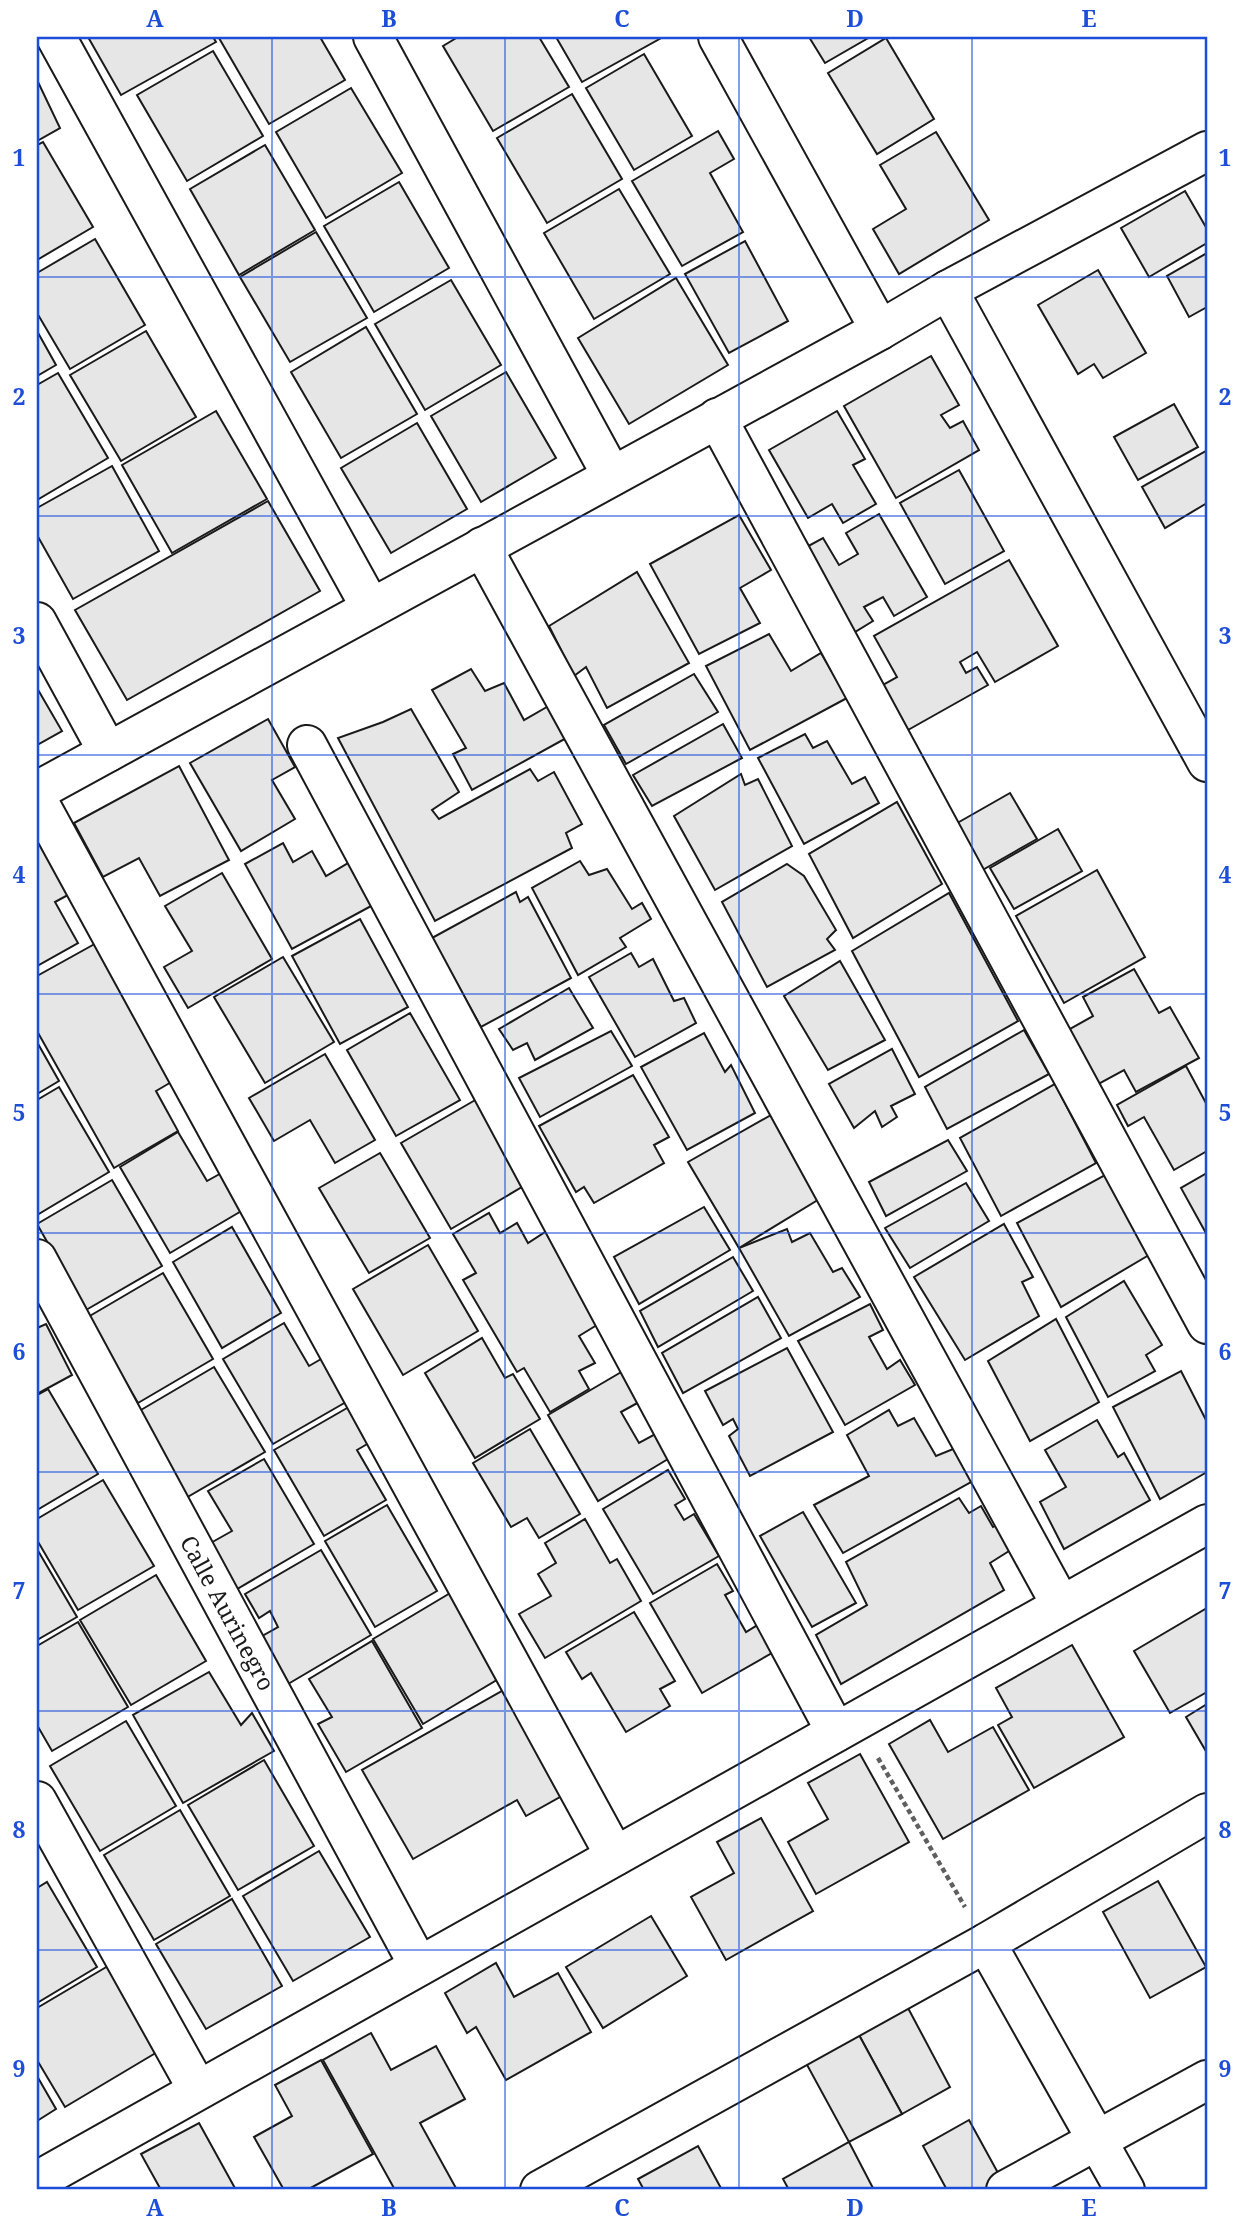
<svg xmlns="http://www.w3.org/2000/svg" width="1244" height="2227" viewBox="0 0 1244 2227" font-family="'Noto Serif',serif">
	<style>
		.building { fill: #e6e6e6; stroke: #1a1a1a; stroke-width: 2 }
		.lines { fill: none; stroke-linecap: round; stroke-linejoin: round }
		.minor-casing { stroke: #1a1a1a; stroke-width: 42 }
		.path { stroke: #5f5f5f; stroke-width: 4.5; stroke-dasharray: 5 3.5; stroke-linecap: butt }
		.minor { stroke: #fff; stroke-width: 38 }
		.grid { fill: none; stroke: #1d4ed8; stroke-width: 2; stroke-opacity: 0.55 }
		.labels { text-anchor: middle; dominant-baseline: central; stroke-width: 5; stroke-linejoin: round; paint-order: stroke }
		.street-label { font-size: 23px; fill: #1a1a1a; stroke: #fff }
		.neatline { fill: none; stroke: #1d4ed8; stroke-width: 2.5 }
		.grid-label { font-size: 23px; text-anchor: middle; font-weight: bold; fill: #1d4ed8 }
	</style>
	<rect width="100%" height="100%" fill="#fff"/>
	<g class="building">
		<polygon points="88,37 213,37 216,42 121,95"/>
		<polygon points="222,37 320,37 345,80 269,124 219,38"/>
		<polygon points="458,37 539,37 569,87 493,131 443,46"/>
		<polygon points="556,37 663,37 582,82"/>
		<polygon points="809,37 870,37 825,63"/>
		<polygon points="886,38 934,119 877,154 828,73"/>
		<polygon points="213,51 263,136 187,181 137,95"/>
		<polygon points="644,54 692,136 634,170 586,88"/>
		<polygon points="38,82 60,128 37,141 37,83"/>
		<polygon points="351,88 402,173 326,218 276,132"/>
		<polygon points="572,94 622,179 547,223 497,138"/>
		<polygon points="718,131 734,159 710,173 743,232 682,266 632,181"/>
		<polygon points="936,132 989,220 899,274 873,229 906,209 880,165"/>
		<polygon points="43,142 93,227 37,260 37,145"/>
		<polygon points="265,145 315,230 239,275 190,189"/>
		<polygon points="399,182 449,268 374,312 324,226"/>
		<polygon points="619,189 670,274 594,319 544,233"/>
		<polygon points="1185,191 1207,229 1207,243 1149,277 1121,228"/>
		<polygon points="316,232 367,318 290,362 240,277"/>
		<polygon points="95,239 145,325 70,369 37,313 37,273"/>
		<polygon points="745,241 788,321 729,353 685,274"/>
		<polygon points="1207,253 1207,307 1189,317 1167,276"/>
		<polygon points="1098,270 1146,353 1103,378 1094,364 1078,374 1038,305"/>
		<polygon points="676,278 728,365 629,424 578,338"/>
		<polygon points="451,280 501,365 425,410 375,324"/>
		<polygon points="366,327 417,414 341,458 291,372"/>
		<polygon points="37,331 56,365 37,376"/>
		<polygon points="146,331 196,417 121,461 70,375"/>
		<polygon points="931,356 959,405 941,415 950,428 963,421 979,450 896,498 844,406"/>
		<polygon points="506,372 556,458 481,502 431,416"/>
		<polygon points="58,373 108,458 37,500 37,385"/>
		<polygon points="1174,404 1198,447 1138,480 1114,437"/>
		<polygon points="216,411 267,499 172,553 122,465"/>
		<polygon points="837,411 865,459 853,465 876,504 843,523 832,504 808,518 769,450"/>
		<polygon points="417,423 467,509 391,553 341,468"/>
		<polygon points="1206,451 1207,503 1165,528 1142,487"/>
		<polygon points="112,466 159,551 73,599 37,535 37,508"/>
		<polygon points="959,470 1004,551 945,584 900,503"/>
		<polygon points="268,501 320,591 127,700 75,610"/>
		<polygon points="879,514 927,597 894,616 883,597 864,607 873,621 850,635 801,550 823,538 839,565 858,554 846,533"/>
		<polygon points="739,515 771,570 740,588 760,623 699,654 650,564"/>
		<polygon points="1009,560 1058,646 995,682 977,652 960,662 966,673 977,667 988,685 908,730 883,685 897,677 874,636"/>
		<polygon points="637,572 689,663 607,708 586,667 574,676 549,626"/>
		<polygon points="769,634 791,671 821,653 847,698 750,750 706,666"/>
		<polygon points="471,669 485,691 504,683 524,720 552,704 570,736 472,790 453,754 466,748 432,690"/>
		<polygon points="694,674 718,712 626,764 604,725"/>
		<polygon points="37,688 62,731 37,745"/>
		<polygon points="411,709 459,792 432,810 439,819 530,769 538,781 554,772 582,824 566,833 572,848 435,921 338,738 383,722"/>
		<polygon points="268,719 295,767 272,780 295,819 241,851 190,763"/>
		<polygon points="723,724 742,758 652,806 633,775"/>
		<polygon points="805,734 813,748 827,741 852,784 865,777 879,803 804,844 758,758"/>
		<polygon points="179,766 229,860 160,896 139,858 103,877 74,823"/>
		<polygon points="741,774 745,785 758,779 792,846 715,890 674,816"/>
		<polygon points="1010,793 1037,839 972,876 945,830"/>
		<polygon points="897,802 942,884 853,938 809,854"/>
		<polygon points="1058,829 1082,871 1014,909 990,868"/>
		<polygon points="37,832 81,888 55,902 78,943 37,966"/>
		<polygon points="283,843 293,862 312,851 326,876 350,862 373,905 292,949 245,864"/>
		<polygon points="580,861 589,875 607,869 632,909 642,903 651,919 620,938 626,947 578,975 532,888"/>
		<polygon points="787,864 804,876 836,930 827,939 835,950 767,987 722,902"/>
		<polygon points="1097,870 1145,957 1064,1003 1016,916"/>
		<polygon points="222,873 272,959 188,1008 164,967 192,951 165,906"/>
		<polygon points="516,892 520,902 528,897 571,978 481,1027 432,938"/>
		<polygon points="949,893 1018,1021 919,1077 852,951"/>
		<polygon points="360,919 408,1007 340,1044 292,956"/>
		<polygon points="109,936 185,1074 156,1091 178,1131 114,1168 37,1031 37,976"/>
		<polygon points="631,953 639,967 653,959 674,1001 684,998 696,1023 635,1057 589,977"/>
		<polygon points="283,957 334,1042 265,1083 214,997"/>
		<polygon points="840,961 885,1040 828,1070 784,996"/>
		<polygon points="1134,969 1159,1013 1170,1007 1199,1058 1136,1092 1124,1070 1093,1087 1063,1033 1093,1016 1083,997"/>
		<polygon points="569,988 593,1028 535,1060 527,1043 513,1050 499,1029"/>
		<polygon points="410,1013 460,1100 396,1136 347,1050"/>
		<polygon points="1024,1030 1049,1074 947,1129 925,1087"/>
		<polygon points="611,1031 632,1066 540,1117 519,1078"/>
		<polygon points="704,1033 725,1072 731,1065 755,1113 687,1150 641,1067"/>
		<polygon points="37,1042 59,1081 37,1094"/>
		<polygon points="892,1049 915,1094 891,1106 897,1117 882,1127 875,1111 854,1128 829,1084"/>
		<polygon points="325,1054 375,1140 335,1163 310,1120 274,1141 249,1098"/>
		<polygon points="1186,1066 1207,1105 1207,1151 1174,1170 1144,1117 1128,1126 1117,1105"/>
		<polygon points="633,1075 669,1137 654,1145 664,1163 594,1203 584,1187 576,1192 539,1126"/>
		<polygon points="1055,1084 1096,1163 1001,1216 960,1138"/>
		<polygon points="59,1087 109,1172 37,1215 37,1100"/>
		<polygon points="477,1099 527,1184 451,1229 401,1143"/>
		<polygon points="778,1111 826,1195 739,1248 688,1162"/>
		<polygon points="178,1132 207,1181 234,1166 255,1203 170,1253 120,1167"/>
		<polygon points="948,1140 967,1171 886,1216 869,1182"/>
		<polygon points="380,1153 430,1238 369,1273 319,1188"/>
		<polygon points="1207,1173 1207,1235 1181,1188"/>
		<polygon points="1105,1175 1149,1255 1061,1307 1017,1223"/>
		<polygon points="112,1180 162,1266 86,1310 37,1224"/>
		<polygon points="966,1183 989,1221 910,1268 885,1228"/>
		<polygon points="704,1207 730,1250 639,1304 614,1257"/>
		<polygon points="489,1213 500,1233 517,1223 528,1243 556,1225 610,1317 579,1336 595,1363 579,1371 589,1389 550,1412 524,1368 517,1372 463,1280 476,1273 453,1234"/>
		<polygon points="1004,1224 1033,1277 1022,1282 1039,1316 965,1360 914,1277"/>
		<polygon points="232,1227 281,1313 222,1348 173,1262"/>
		<polygon points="787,1229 792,1242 810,1233 833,1272 842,1268 860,1297 789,1336 739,1248"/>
		<polygon points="428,1245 478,1331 403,1375 353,1289"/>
		<polygon points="733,1257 753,1291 658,1347 640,1311"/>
		<polygon points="163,1273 213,1359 138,1403 88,1317"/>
		<polygon points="1124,1281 1162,1345 1146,1355 1155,1371 1108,1397 1066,1317"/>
		<polygon points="758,1297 781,1338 683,1393 662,1353"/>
		<polygon points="870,1304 883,1330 869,1337 887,1369 900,1360 915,1385 845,1425 798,1341"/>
		<polygon points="1056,1319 1099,1402 1030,1441 988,1361"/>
		<polygon points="284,1323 309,1366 335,1351 360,1394 273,1444 223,1359"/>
		<polygon points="46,1324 72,1375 37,1394 37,1328"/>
		<polygon points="482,1338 505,1378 513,1374 540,1419 475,1458 425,1373"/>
		<polygon points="787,1348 833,1432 750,1476 729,1436 738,1429 733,1419 723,1425 705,1391"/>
		<polygon points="214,1367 265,1452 179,1502 129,1417"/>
		<polygon points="623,1371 641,1401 621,1412 639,1443 659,1432 673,1456 598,1501 548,1415"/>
		<polygon points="1181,1371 1207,1422 1207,1472 1160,1499 1113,1407"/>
		<polygon points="48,1389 98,1474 37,1510 37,1395"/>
		<polygon points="361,1400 381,1436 357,1450 386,1500 324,1536 274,1450"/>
		<polygon points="889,1410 898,1426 914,1418 936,1456 963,1445 980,1477 843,1553 814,1505 869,1476 847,1435"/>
		<polygon points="1097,1420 1118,1457 1124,1453 1150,1500 1064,1549 1040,1502 1066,1487 1045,1450"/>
		<polygon points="530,1429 580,1514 539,1538 527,1518 511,1527 473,1463"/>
		<polygon points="264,1459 314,1544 227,1595 200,1549 232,1531 208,1491"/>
		<polygon points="668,1470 685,1499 675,1505 684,1520 694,1514 719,1556 653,1594 603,1509"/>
		<polygon points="103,1480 154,1566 78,1610 37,1540 37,1519"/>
		<polygon points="959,1498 969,1513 981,1506 993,1527 1005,1521 1017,1546 990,1563 1004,1590 841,1684 816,1635 867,1605 846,1562"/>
		<polygon points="387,1505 437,1591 375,1627 325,1541"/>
		<polygon points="803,1512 856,1603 812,1627 760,1536"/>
		<polygon points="585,1519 610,1563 617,1559 641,1601 545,1658 519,1614 551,1596 538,1574 556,1563 545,1543"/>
		<polygon points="37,1549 77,1617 37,1640"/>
		<polygon points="321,1550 371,1635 283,1687 255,1640 278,1627 270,1611 259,1618 245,1594"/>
		<polygon points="717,1564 733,1591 725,1595 746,1632 764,1621 779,1649 702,1693 650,1603"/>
		<polygon points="156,1575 206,1661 131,1705 80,1620"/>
		<polygon points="462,1586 512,1671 423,1724 373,1639"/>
		<polygon points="1207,1608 1207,1692 1170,1713 1134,1651"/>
		<polygon points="634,1612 675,1681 660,1689 670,1706 626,1732 591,1673 582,1679 566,1652"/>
		<polygon points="78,1622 128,1707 52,1751 37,1725 37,1646"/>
		<polygon points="372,1641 422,1728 346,1772 318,1724 332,1717 309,1679"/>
		<polygon points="1072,1645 1124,1737 1034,1788 998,1725 1012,1717 996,1688"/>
		<polygon points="209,1672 241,1725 252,1713 274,1751 183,1803 133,1715"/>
		<polygon points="516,1683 576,1788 526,1816 517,1800 413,1859 362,1770"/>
		<polygon points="1207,1704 1207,1753 1186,1717"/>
		<polygon points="930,1720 948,1752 993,1727 1029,1790 943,1839 889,1744"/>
		<polygon points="126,1721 176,1806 100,1851 50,1766"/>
		<polygon points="860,1754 909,1842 816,1894 788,1842 828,1819 808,1783"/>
		<polygon points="264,1760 314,1846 238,1890 188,1805"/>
		<polygon points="180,1810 230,1896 154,1940 104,1855"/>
		<polygon points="761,1818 813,1911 726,1960 691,1897 734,1873 717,1842"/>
		<polygon points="319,1851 370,1937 293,1981 243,1896"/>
		<polygon points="1158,1881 1206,1967 1150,1998 1103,1912"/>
		<polygon points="47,1882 97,1967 37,2003 37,1888"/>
		<polygon points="232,1899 282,1986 206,2029 156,1944"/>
		<polygon points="651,1916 687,1976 603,2028 566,1967"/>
		<polygon points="496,1963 514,1997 558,1973 591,2032 506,2080 476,2027 467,2033 445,1993"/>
		<polygon points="108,1966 159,2051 65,2107 37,2060 37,2008"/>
		<polygon points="908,2008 950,2087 902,2114 859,2035"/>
		<polygon points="371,2033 391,2070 436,2046 465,2099 420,2123 457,2190 395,2190 323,2060"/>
		<polygon points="859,2035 902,2114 849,2142 806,2063"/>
		<polygon points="321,2060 373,2154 307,2190 284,2190 254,2137 292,2116 275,2085"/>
		<polygon points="37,2076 56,2109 37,2121"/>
		<polygon points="969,2120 1003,2182 987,2190 947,2190 923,2146"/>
		<polygon points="199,2123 236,2190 161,2190 141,2154"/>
		<polygon points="849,2142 874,2190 789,2190 783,2179"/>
		<polygon points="698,2146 722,2190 644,2190 638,2179"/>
	</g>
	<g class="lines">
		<defs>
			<g id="minor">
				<polyline points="56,37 371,608"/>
				<polyline points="373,37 612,476"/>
				<polyline points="718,37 880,330"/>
				<polyline points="948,290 1207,762"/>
				<polyline points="717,418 1207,1324"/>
				<polyline points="482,547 1061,1605"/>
				<polyline points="37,622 108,752"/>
				<polyline points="307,745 836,1732"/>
				<polyline points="37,791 880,330 948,290 1207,151"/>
				<polyline points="37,799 615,1856"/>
				<path id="s1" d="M37,1259L419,1966"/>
				<polyline points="37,1801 198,2090"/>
				<polyline points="986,1943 1125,2190"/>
				<polyline points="37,2181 1207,1524"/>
				<polyline points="540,2190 986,1943 1207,1813"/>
				<polyline points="1006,2190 1207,2080"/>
			</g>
		</defs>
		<use href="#minor" class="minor-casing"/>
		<polyline class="path" points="878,1758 965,1907"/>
		<use href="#minor" class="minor"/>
	</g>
	<path class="grid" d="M272,37V2190M505,37V2190M739,37V2190M972,37V2190M37,277H1207M37,516H1207M37,755H1207M37,994H1207M37,1233H1207M37,1472H1207M37,1711H1207M37,1950H1207"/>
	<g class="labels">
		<g class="street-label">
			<text stroke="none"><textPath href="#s1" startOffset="402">Calle Aurinegro</textPath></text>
		</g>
	</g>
	<rect width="1244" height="2227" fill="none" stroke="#ffffff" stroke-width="77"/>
	<rect x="38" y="38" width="1168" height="2150" class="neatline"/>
	<g class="grid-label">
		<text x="155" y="27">A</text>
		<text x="389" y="27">B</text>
		<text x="622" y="27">C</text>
		<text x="855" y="27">D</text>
		<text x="1089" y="27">E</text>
		<text x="19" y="166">1</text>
		<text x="1225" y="166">1</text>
		<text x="19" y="405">2</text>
		<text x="1225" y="405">2</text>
		<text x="19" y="644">3</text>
		<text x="1225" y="644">3</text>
		<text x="19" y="883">4</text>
		<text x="1225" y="883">4</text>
		<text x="19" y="1121">5</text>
		<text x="1225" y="1121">5</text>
		<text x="19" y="1360">6</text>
		<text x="1225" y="1360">6</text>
		<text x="19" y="1599">7</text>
		<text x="1225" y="1599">7</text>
		<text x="19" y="1838">8</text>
		<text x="1225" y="1838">8</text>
		<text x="19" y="2077">9</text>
		<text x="1225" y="2077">9</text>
		<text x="155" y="2216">A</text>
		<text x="389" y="2216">B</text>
		<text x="622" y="2216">C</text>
		<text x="855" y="2216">D</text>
		<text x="1089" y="2216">E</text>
	</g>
</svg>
